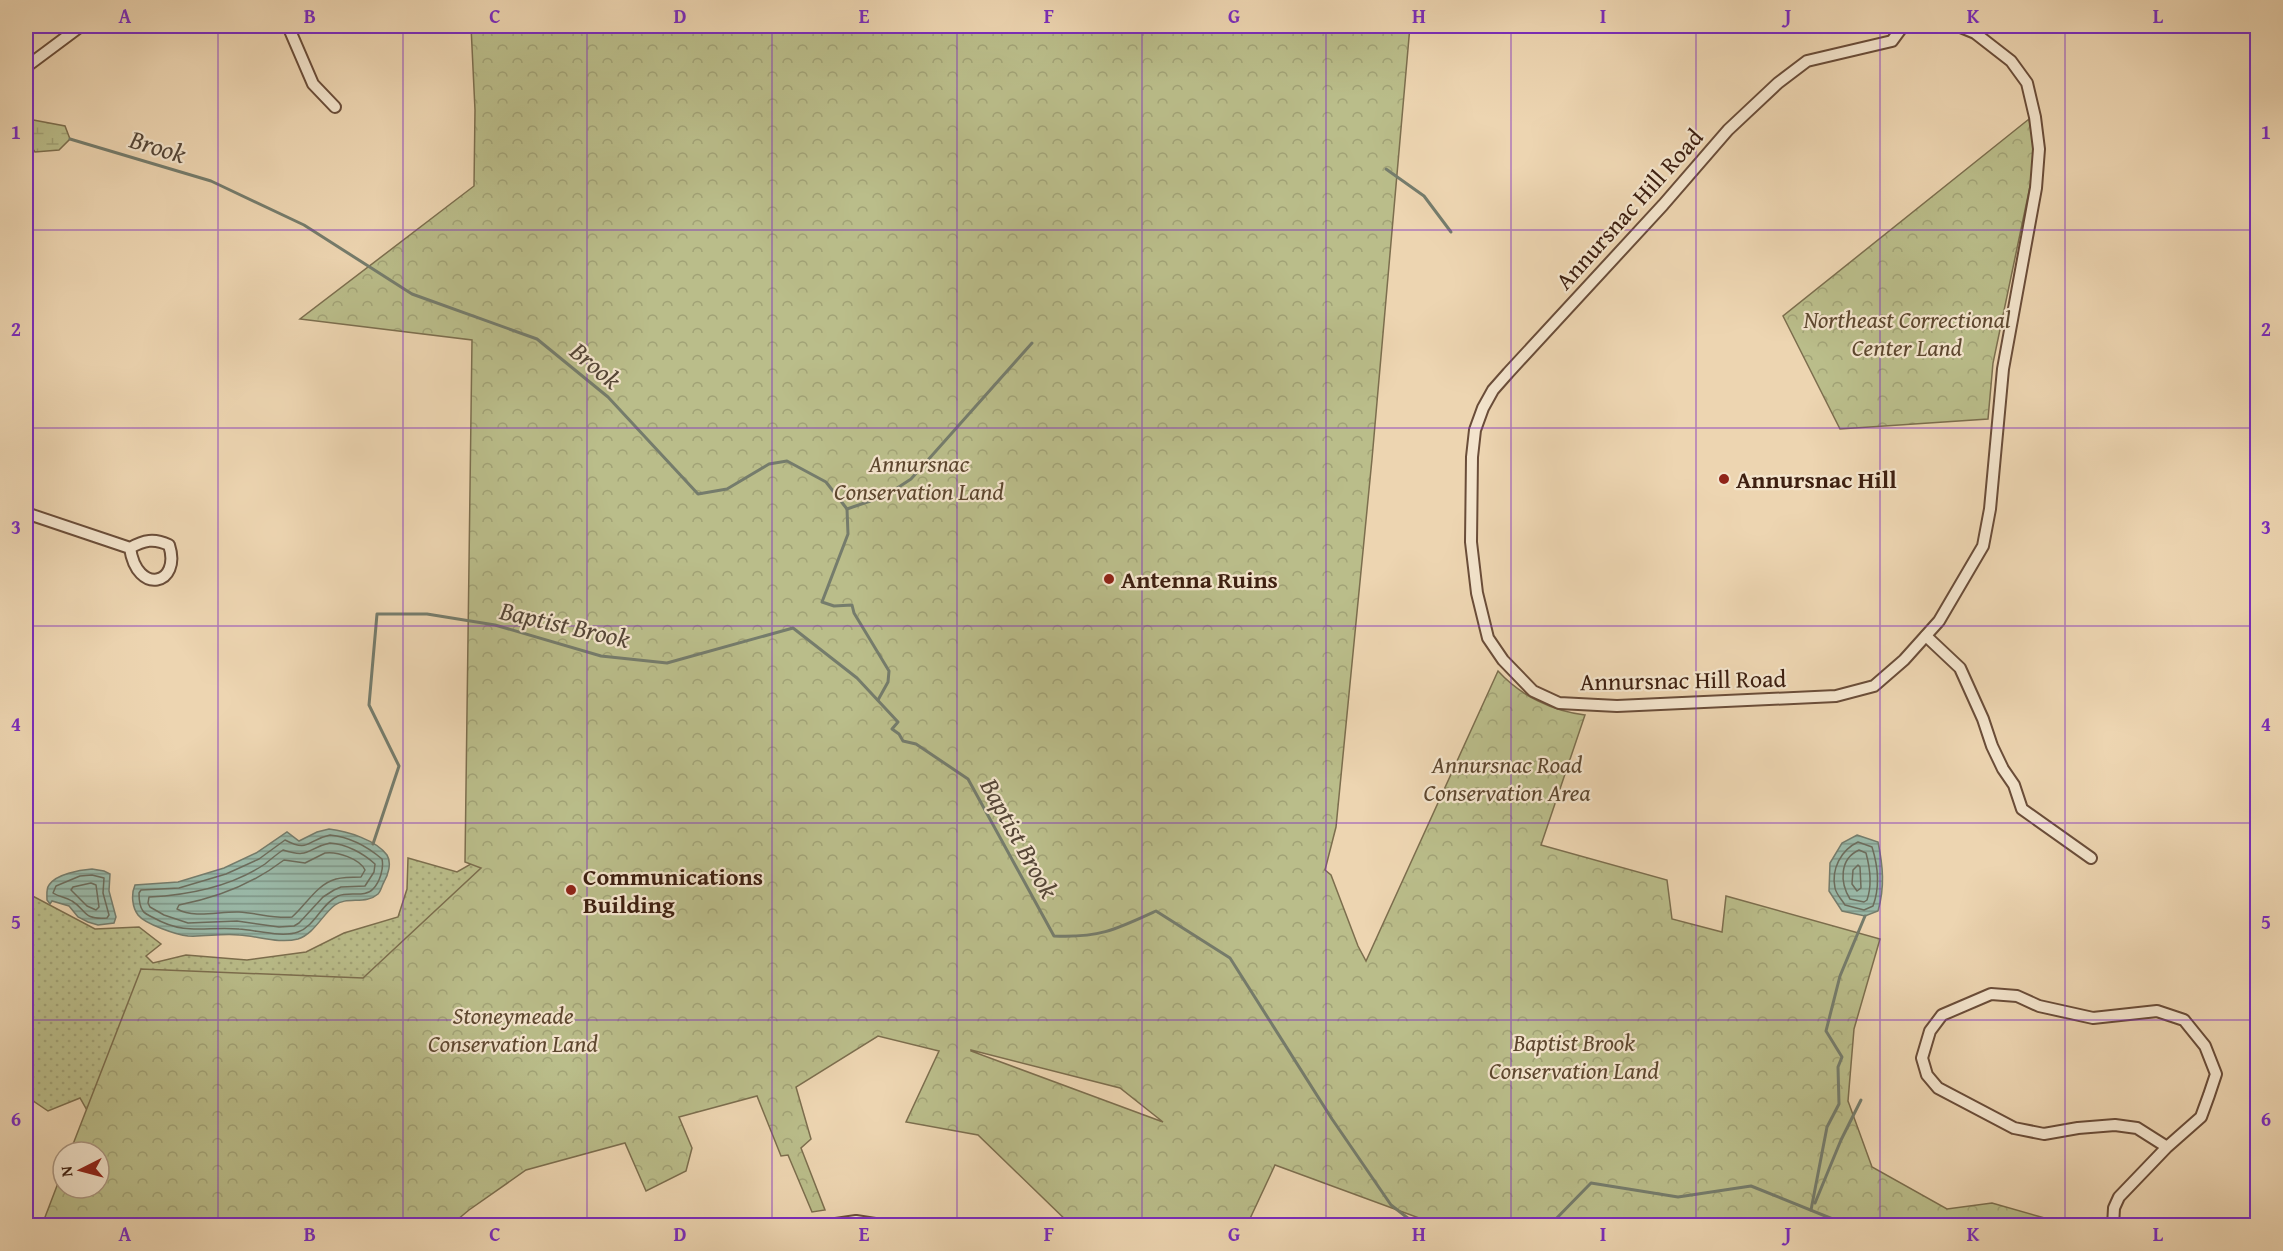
<svg xmlns="http://www.w3.org/2000/svg" width="2283" height="1251" viewBox="0 0 2283 1251" font-family="'Gentium Book Plus',serif">
	<style>
		.grass { fill: url(#grass-dots); stroke: #7c6e4e; stroke-width: 1.5 }
		.forest { fill: url(#forest-crowns); stroke: #7c6e4e; stroke-width: 1.5; fill-rule: evenodd }
		.wetland { fill: url(#wetland-marsh); stroke: #7c6e4e; stroke-width: 1.5 }
		.water { fill: url(#water-rules); stroke: #757c6c; stroke-width: 1.5 }
		.lines { fill: none; stroke-linecap: round; stroke-linejoin: round }
		.shore { stroke: #6c6c5c; stroke-width: 1.5 }
		.stream { stroke: #757c6c; stroke-width: 3 }
		.minor-casing { stroke: #6a4d39; stroke-width: 14 }
		.minor { stroke: #f3e4cc; stroke-width: 10 }
		.grid { fill: none; stroke: #7b2cbf; stroke-width: 1.5; stroke-opacity: 0.55 }
		.poi-dot { fill: #8f2418; stroke: #f3e4cc; stroke-width: 2 }
		.labels { text-anchor: middle; dominant-baseline: central; stroke-width: 4.5; stroke-linejoin: round; paint-order: stroke }
		.street-label { font-size: 24px; fill: #3e2011; stroke: #f3e4cc }
		.park-label { font-size: 24px; font-style: italic; fill: #5d472f; stroke: #f3e4cc }
		.poi-label { font-size: 24px; font-weight: bold; fill: #3e2011; stroke: #f3e4cc; text-anchor: start }
		.water-label { font-size: 26px; font-style: italic; fill: #554637; stroke: #f3e4cc }
		.neatline { fill: none; stroke: #7b2cbf; stroke-width: 2 }
		.grid-label { font-size: 20px; text-anchor: middle; font-weight: bold; fill: #7b2cbf }
	</style>
	<defs>
		<pattern id="grass-dots" width="8" height="8" patternUnits="userSpaceOnUse" patternTransform="scale(1.5)"><rect width="8" height="8" fill="#babd8a"/><path d="M2 2h.1M6 6h.1" fill="none" stroke="#a1a276" stroke-width="1.8" stroke-linecap="round"/></pattern>
		<pattern id="forest-crowns" width="20" height="18" patternUnits="userSpaceOnUse" patternTransform="scale(1.5)"><rect width="20" height="18" fill="#babd8a"/><path d="M2 6a3 3 0 1 1 6 0M12 15a3 3 0 1 1 6 0" fill="none" stroke="#a1a276"/></pattern>
		<pattern id="wetland-marsh" width="20" height="14" patternUnits="userSpaceOnUse" patternTransform="scale(1.5)"><rect width="20" height="14" fill="#babd8a"/><path d="M1 5h8M5 5V1M11 12h8M15 12V8" fill="none" stroke="#a1a276"/></pattern>
		<pattern id="water-rules" width="6" height="5" patternUnits="userSpaceOnUse" patternTransform="scale(1.5)"><rect width="6" height="5" fill="#9ab9a8"/><path d="M0 2.5h6" fill="none" stroke="#7f9687"/></pattern>
	</defs>
	<rect width="100%" height="100%" fill="#edd5b1"/>
	<filter id="stains"><feTurbulence type="fractalNoise" baseFrequency=".00333" numOctaves="4"/><feColorMatrix values="0 0 0 0 .2 0 0 0 0 .09 0 0 0 0 .02 0 0 0 .5 -.17"/></filter>
	<radialGradient id="worn" r=".72"><stop offset=".6" stop-color="#630" stop-opacity="0"/><stop offset="1" stop-color="#630" stop-opacity=".3"/></radialGradient>
	<polygon class="grass" points="483,857 516,926 92,1119 80,1098 48,1111 26,1096 27,893 95,929 139,927 161,944 146,956 153,963 186,955 247,960 306,952 344,933 398,917 407,889 408,858 457,872"/>
	<g class="forest">
		<path d="M471,26H1410L1372,459L1336,827L1325,870L1331,875L1358,946L1366,961L1498,671C1521,696 1552,711 1585,715L1541,845L1667,880L1672,919L1722,932L1726,896L1880,939L1854,1029L1848,1101L1872,1167L1947,1209L1992,1203L2048,1219L2051,1225H1438L1275,1165L1247,1225H1071L978,1135L906,1122L939,1051L878,1036L796,1087L811,1139L801,1148L825,1210L812,1212L788,1155L781,1156L757,1096L679,1117L692,1148L686,1171L646,1191L625,1143L526,1170L469,1210L451,1225H42L63,1170V1188H99V1152H70L141,969L363,978L481,868L465,862L472,340L300,319L474,186L475,110ZM971,1050L1120,1088L1163,1122L971,1051Z"/>
		<polygon points="2029,119 2034,146 2033,172 1993,363 1988,419 1840,429 1783,316"/>
	</g>
	<path class="wetland" d="M28,119L65,126L70,139L59,150L35,152C27,142 22,131 28,119Z"/>
	<g class="water">
		<path d="M329,829C347,831 376,840 387,855C392,863 388,875 384,882C382,885 381,891 378,894C366,905 347,896 335,905C322,915 314,934 298,939C279,944 258,936 239,935C222,933 205,937 188,936C177,935 145,924 138,915C132,907 131,894 135,885L178,882L224,868L256,853L287,832L299,841L317,832Z"/>
		<path d="M1857,835L1878,842C1883,866 1885,887 1878,911L1865,916L1842,911L1829,891L1830,863L1842,843Z"/>
		<path d="M92,869L104,871L110,874L109,891L116,917L114,923L98,925L88,922L78,917L69,906L52,901L50,904L47,900C47,894 46,889 49,885C56,874 80,870 92,869Z"/>
	</g>
	<g class="lines">
		<g class="shore">
			<path d="M330,835C349,837 368,847 382,859C384,868 380,882 373,889C365,898 349,891 338,896C322,903 315,926 298,932C282,938 256,930 239,929C206,926 186,936 154,918C150,916 145,914 143,911C139,906 139,899 139,893L141,890L179,888L226,874L259,859L285,840C310,853 306,840 330,835Z"/>
			<path d="M1858,842L1872,847C1878,866 1880,887 1873,906L1864,910L1845,905C1842,900 1836,894 1835,888C1831,869 1841,850 1858,842Z"/>
			<path d="M330,843C346,844 363,853 375,864L374,872L365,886L341,887L334,890L323,897L299,923L294,926L279,927L237,921L188,923L164,915L150,907L148,903L149,897C188,895 232,886 265,864C271,859 277,854 283,850C311,859 306,848 330,843Z"/>
			<path d="M1859,850L1866,853C1870,868 1872,886 1867,900L1864,902L1850,899C1840,883 1839,859 1859,850Z"/>
			<path d="M325,853C337,851 360,859 365,870L361,877C353,877 344,877 336,879C317,884 306,905 292,917C275,919 257,913 239,912C220,911 195,919 177,909L179,905C216,898 254,883 284,860L305,863Z"/>
			<polygon points="1858,865 1860,867 1861,888 1857,891 1852,884 1853,870"/>
			<path d="M92,875L104,878L103,893L109,915L107,918C82,920 87,910 72,901C66,897 59,897 53,893L56,886L80,876Z"/>
			<polygon points="91,883 96,885 99,907 96,910 87,906 71,890 73,887"/>
		</g>
		<g class="stream">
			<polyline points="70,139 211,181 304,225 412,294 537,339 608,397 698,494 727,489 769,464 787,461 826,482 847,509 848,534 822,602 834,606 852,605 854,613 889,671 888,682 878,700"/>
			<polyline points="1386,169 1424,196 1451,232"/>
			<polyline points="847,509 885,496 911,479 1032,343"/>
			<path d="M373,844L399,766L369,705L377,614H427L495,625L601,656L667,663L793,628L857,678L898,722L892,729L899,734L903,741L916,744L968,779L1054,936C1099,938 1115,930 1156,911L1230,958L1332,1119L1391,1205L1418,1226"/>
			<polyline points="1815,1203 1841,1140 1861,1100"/>
			<polyline points="1811,1210 1827,1127 1839,1104 1838,1067 1842,1057 1826,1031 1840,976 1865,916"/>
			<polyline points="1549,1226 1591,1183 1678,1197 1751,1186 1850,1226"/>
		</g>
		<defs>
			<g id="minor">
				<polyline points="288,26 313,84 335,107"/>
				<polyline points="1903,26 1892,41 1807,61 1778,83 1728,130 1663,205 1508,373 1493,390 1483,408 1475,430 1472,457 1471,542 1477,593 1488,638 1503,660 1533,691 1559,703 1617,706 1836,696 1874,686 1904,660 1939,621 1983,546 1990,509 2003,369 2036,188 2039,149 2035,117 2027,83 2011,61 1975,33 1958,26"/>
				<polyline points="26,67 81,26"/>
				<path d="M26,513L130,548C144,540 154,538 169,545C182,585 137,596 130,548"/>
				<polyline points="1926,636 1960,668 1983,719 1992,746 2003,769 2014,785 2022,809 2091,858"/>
				<polyline points="822,1226 856,1221 888,1226"/>
				<polyline points="2113,1226 2114,1208 2119,1197 2167,1147 2201,1117 2209,1095 2216,1074 2205,1046 2184,1020 2157,1011 2093,1018 2039,1006 2017,996 1991,994 1942,1015 1930,1031 1922,1058 1927,1075 1938,1088 2014,1128 2044,1134 2078,1128 2115,1125 2137,1128 2167,1147"/>
			</g>
		</defs>
		<use href="#minor" class="minor-casing"/>
		<use href="#minor" class="minor"/>
	</g>
	<path class="grid" d="M218,26V1226M403,26V1226M587,26V1226M772,26V1226M957,26V1226M1142,26V1226M1326,26V1226M1511,26V1226M1696,26V1226M1880,26V1226M2065,26V1226M26,230H2258M26,428H2258M26,626H2258M26,823H2258M26,1020H2258"/>
	<g class="poi-dot">
		<circle cx="1724" cy="479" r="6"/>
		<circle cx="1109" cy="579" r="6"/>
		<circle cx="571" cy="890" r="6"/>
	</g>
	<g class="labels">
		<g class="street-label">
			<text transform="translate(1629 209) rotate(-48)">Annursnac Hill Road</text>
			<text transform="translate(1683 680) rotate(-1)">Annursnac Hill Road</text>
		</g>
		<g class="park-label">
			<text x="1907" y="319">Northeast Correctional<tspan x="1907" dy="28">Center Land</tspan></text>
			<text x="919" y="463">Annursnac<tspan x="919" dy="28">Conservation Land</tspan></text>
			<text x="1507" y="764">Annursnac Road<tspan x="1507" dy="28">Conservation Area</tspan></text>
			<text x="513" y="1015">Stoneymeade<tspan x="513" dy="28">Conservation Land</tspan></text>
			<text x="1574" y="1042">Baptist Brook<tspan x="1574" dy="28">Conservation Land</tspan></text>
		</g>
		<g class="poi-label">
			<text x="1736" y="479">Annursnac Hill</text>
			<text x="1121" y="579">Antenna Ruins</text>
			<text x="583" y="876">Communications<tspan x="583" dy="28">Building</tspan></text>
		</g>
		<g class="water-label">
			<text transform="translate(158 146) rotate(17)">Brook</text>
			<text transform="translate(596 365) rotate(40)">Brook</text>
			<text transform="translate(565 624) rotate(13)">Baptist Brook</text>
			<text transform="translate(1020 838) rotate(61)">Baptist Brook</text>
		</g>
	</g>
	<rect width="2283" height="1251" fill="none" stroke="#edd5b1" stroke-width="66"/>
	<g transform="translate(81 1170) rotate(264)"><circle r="28" fill="#f3e4cc" stroke="#ab9681" stroke-width="1.5"/>
	<path d="M0-4.5L10 22L0 15L-10 22Z" fill="#8f2418"/>
	<text y="-9" font-size="16" font-weight="bold" text-anchor="middle" fill="#3e2011">N</text>
	</g>
	<rect x="33" y="33" width="2217" height="1185" class="neatline"/>
	<g class="grid-label">
		<text x="125" y="23">A</text>
		<text x="310" y="23">B</text>
		<text x="495" y="23">C</text>
		<text x="680" y="23">D</text>
		<text x="864" y="23">E</text>
		<text x="1049" y="23">F</text>
		<text x="1234" y="23">G</text>
		<text x="1419" y="23">H</text>
		<text x="1603" y="23">I</text>
		<text x="1788" y="23">J</text>
		<text x="1973" y="23">K</text>
		<text x="2158" y="23">L</text>
		<text x="16" y="139">1</text>
		<text x="2266" y="139">1</text>
		<text x="16" y="336">2</text>
		<text x="2266" y="336">2</text>
		<text x="16" y="534">3</text>
		<text x="2266" y="534">3</text>
		<text x="16" y="731">4</text>
		<text x="2266" y="731">4</text>
		<text x="16" y="929">5</text>
		<text x="2266" y="929">5</text>
		<text x="16" y="1126">6</text>
		<text x="2266" y="1126">6</text>
		<text x="125" y="1241">A</text>
		<text x="310" y="1241">B</text>
		<text x="495" y="1241">C</text>
		<text x="680" y="1241">D</text>
		<text x="864" y="1241">E</text>
		<text x="1049" y="1241">F</text>
		<text x="1234" y="1241">G</text>
		<text x="1419" y="1241">H</text>
		<text x="1603" y="1241">I</text>
		<text x="1788" y="1241">J</text>
		<text x="1973" y="1241">K</text>
		<text x="2158" y="1241">L</text>
	</g>
	<rect width="100%" height="100%" filter="url(#stains)"/>
	<rect width="100%" height="100%" fill="url(#worn)"/>
</svg>
